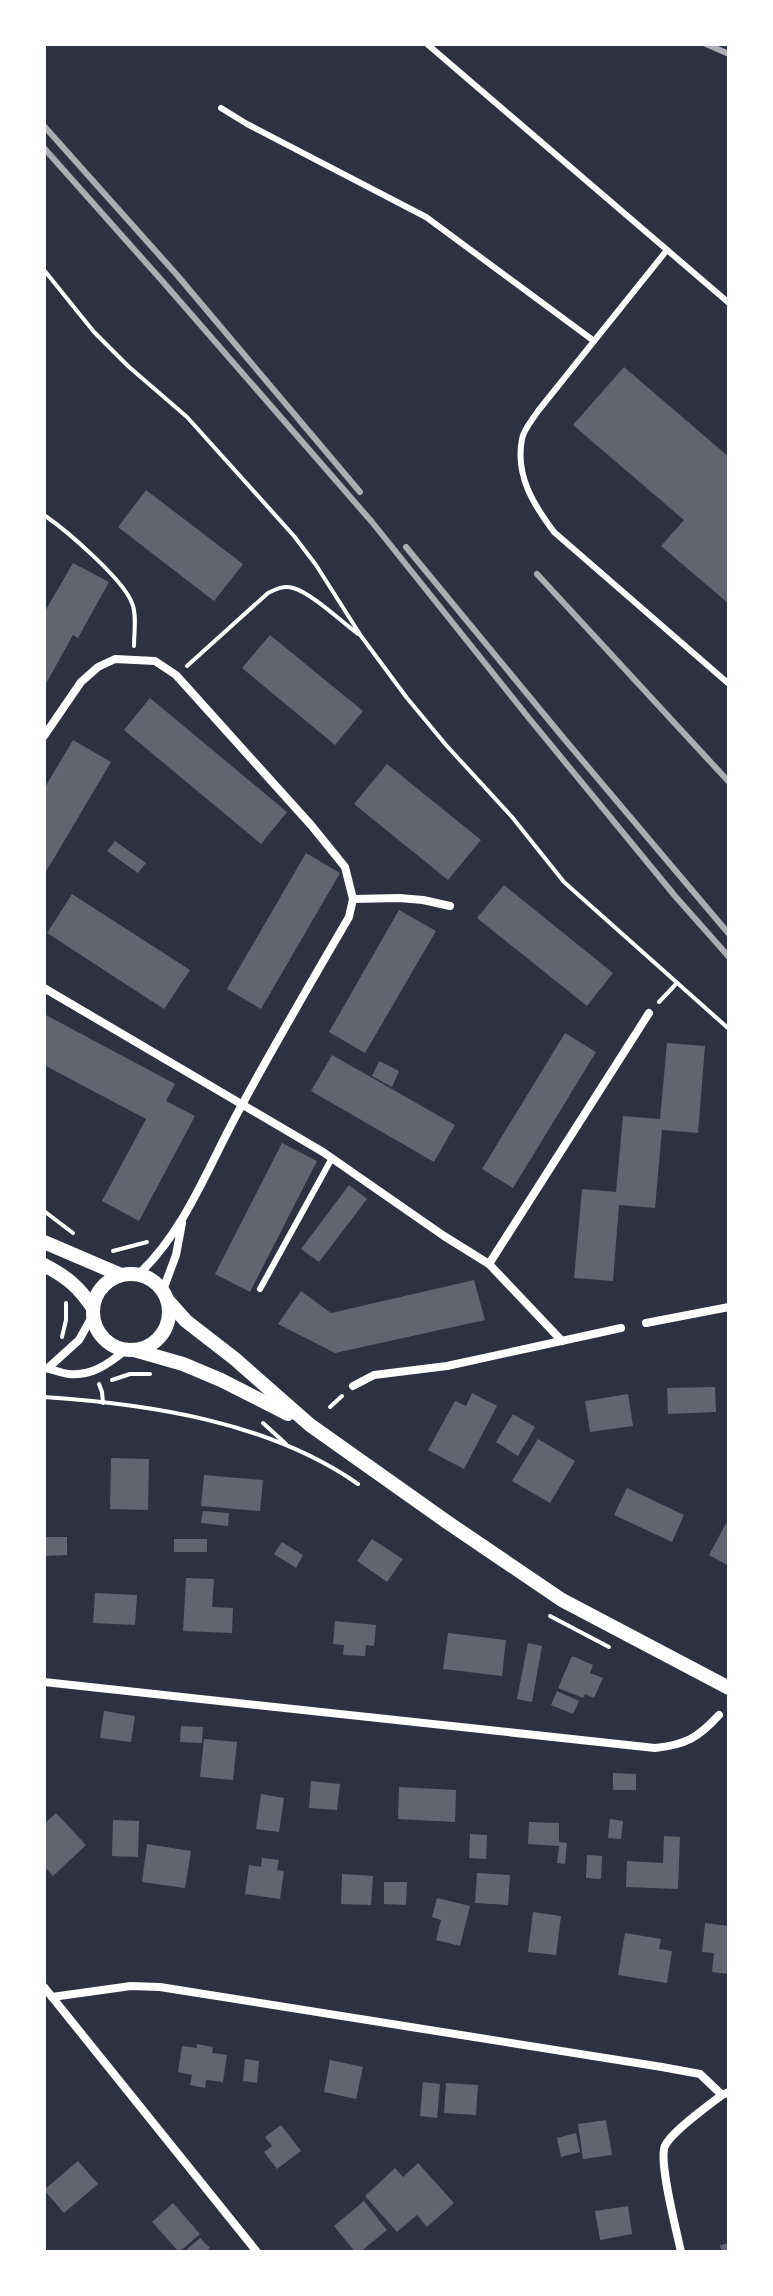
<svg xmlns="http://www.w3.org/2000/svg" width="773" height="2296" viewBox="0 0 773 2296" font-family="'Golos Text',sans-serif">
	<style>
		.building { fill: #626471 }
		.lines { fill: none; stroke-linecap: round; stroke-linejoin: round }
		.path { stroke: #fff; stroke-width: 4 }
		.service { stroke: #fff; stroke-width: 6 }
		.minor { stroke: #fff; stroke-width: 8 }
		.tertiary { stroke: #fff; stroke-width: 14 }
		.rail { stroke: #abadb3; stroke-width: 6 }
	</style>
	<rect width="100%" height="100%" fill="#2d3142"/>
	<g class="building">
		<polygon points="624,367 729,457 729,604 661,546 684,520 573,425"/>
		<polygon points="146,490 243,564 214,601 118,527"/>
		<polygon points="73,563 109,582 78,638 73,635 44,687 44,613"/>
		<polygon points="270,635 363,711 335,745 242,668"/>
		<polygon points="150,698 287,812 261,844 124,730"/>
		<polygon points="73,740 111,762 44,875 44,789"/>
		<polygon points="387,764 481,840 448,880 354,804"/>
		<polygon points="115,841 146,863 138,873 107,851"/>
		<polygon points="306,853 340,873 261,1009 227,989"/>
		<polygon points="504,885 613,973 587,1006 477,918"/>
		<polygon points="72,894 190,970 164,1009 47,933"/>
		<polygon points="399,910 436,931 365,1053 329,1032"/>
		<polygon points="44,1014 175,1084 166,1101 195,1116 139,1221 102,1201 146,1119 44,1065"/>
		<polygon points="565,1033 596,1052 513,1188 482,1169"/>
		<polygon points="667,1043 705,1046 698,1133 662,1130 655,1208 619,1205 613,1281 574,1278 582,1189 616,1192 623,1116 660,1119"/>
		<polygon points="332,1055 455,1125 434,1162 311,1091"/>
		<polygon points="379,1061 399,1071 392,1087 372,1076"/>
		<polygon points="282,1143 317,1161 250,1292 215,1274"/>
		<polygon points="349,1185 367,1199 319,1262 301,1249"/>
		<polygon points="474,1280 485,1320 335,1353 278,1324 301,1291 331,1313"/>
		<polygon points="715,1387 716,1412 668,1414 667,1388"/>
		<polygon points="472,1393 497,1406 464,1469 428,1450 455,1401 466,1406"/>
		<polygon points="628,1394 633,1426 590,1432 585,1401"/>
		<polygon points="513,1414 535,1427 518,1456 496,1442"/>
		<polygon points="538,1439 575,1461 550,1503 512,1481"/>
		<polygon points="111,1458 149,1459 148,1510 110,1509"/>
		<polygon points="204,1475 263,1480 260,1511 201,1506"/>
		<polygon points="627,1488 684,1515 672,1542 614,1515"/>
		<polygon points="203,1511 229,1513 228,1526 201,1523"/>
		<polygon points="729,1518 729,1566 709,1555"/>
		<polygon points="44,1537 67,1537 67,1555 44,1556"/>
		<rect x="174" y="1539" width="33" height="13"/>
		<polygon points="372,1539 403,1559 387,1582 357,1561"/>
		<polygon points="282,1542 303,1555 296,1568 274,1554"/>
		<polygon points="186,1578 214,1579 212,1607 233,1608 232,1633 183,1631"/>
		<polygon points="95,1593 137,1595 135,1625 93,1623"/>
		<polygon points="335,1621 376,1625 374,1646 366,1645 365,1656 343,1655 344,1645 333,1644"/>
		<polygon points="448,1633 506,1640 502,1676 443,1669"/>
		<polygon points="528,1643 542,1646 532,1702 517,1699"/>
		<polygon points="572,1656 593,1665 590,1673 603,1678 594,1698 585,1694 583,1698 558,1688"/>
		<polygon points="557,1691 579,1701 573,1714 551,1705"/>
		<polygon points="104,1711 135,1716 131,1742 100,1738"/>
		<polygon points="181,1726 203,1727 202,1743 180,1742"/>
		<polygon points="204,1739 237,1742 233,1780 200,1777"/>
		<polygon points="613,1773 636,1774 636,1790 613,1790"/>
		<polygon points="311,1781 340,1784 337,1810 309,1808"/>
		<polygon points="399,1787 456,1790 455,1822 398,1819"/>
		<polygon points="261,1794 284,1798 279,1832 256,1829"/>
		<polygon points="56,1813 86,1845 53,1876 44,1866 44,1824"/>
		<polygon points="610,1819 623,1821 621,1839 608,1838"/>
		<polygon points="113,1820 139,1821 138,1857 112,1856"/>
		<polygon points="529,1822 559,1823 559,1842 567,1843 565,1864 557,1863 559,1846 528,1844"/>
		<polygon points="470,1834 487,1835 486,1859 469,1858"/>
		<polygon points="664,1836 680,1837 678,1889 626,1887 627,1861 663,1863"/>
		<polygon points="147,1844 191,1851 185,1888 142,1882"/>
		<polygon points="587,1855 602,1856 601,1879 586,1878"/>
		<polygon points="262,1858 279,1860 277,1870 284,1871 280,1899 245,1894 249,1865 261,1867"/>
		<polygon points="477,1873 510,1875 508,1905 475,1903"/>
		<polygon points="342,1874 373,1876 371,1905 341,1904"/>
		<polygon points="384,1882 407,1882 406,1905 384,1904"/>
		<polygon points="437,1898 470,1906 460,1946 436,1940 441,1920 432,1917"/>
		<polygon points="533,1912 561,1916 556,1955 528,1952"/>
		<polygon points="705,1923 729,1926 729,1974 712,1972 714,1953 702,1952"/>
		<polygon points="625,1933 661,1939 659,1949 672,1951 667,1983 618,1975"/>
		<polygon points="197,2044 213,2047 212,2053 227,2055 223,2082 206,2080 205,2088 190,2085 192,2075 178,2072 182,2046 197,2048"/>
		<polygon points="245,2059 259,2061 257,2083 243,2081"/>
		<polygon points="330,2060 363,2067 356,2099 324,2092"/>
		<polygon points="423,2082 440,2084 437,2118 420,2116"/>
		<polygon points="446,2083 478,2085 476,2115 444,2113"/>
		<polygon points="606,2120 612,2155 583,2159 578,2124"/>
		<polygon points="281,2125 301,2151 277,2169 264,2152 272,2146 265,2137"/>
		<polygon points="576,2133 580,2152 561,2157 557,2138"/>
		<polygon points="78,2161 98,2184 64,2213 44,2190"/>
		<polygon points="418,2163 454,2203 427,2227 417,2215 397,2232 365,2196 395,2168 403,2177"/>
		<polygon points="364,2201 387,2230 360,2252 355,2252 334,2226"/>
		<polygon points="173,2203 200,2234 179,2252 152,2222"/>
		<polygon points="628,2206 632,2234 600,2240 595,2211"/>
		<polygon points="200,2238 210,2248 205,2252 184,2252"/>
		<polygon points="729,2243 729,2252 722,2252 720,2245"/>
	</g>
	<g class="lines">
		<g class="path">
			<polyline points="44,270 94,332 128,366 187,417 294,536 316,565 361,636 407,698 446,745 512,817 564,882 729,1029"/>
			<path d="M44,515C66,530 123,579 132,603C137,615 134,633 134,646"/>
			<path d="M187,666L268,593C276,589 284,585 293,588C310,592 342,622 358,634"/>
			<polyline points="659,1002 677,983"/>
			<polyline points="44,1211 73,1233"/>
			<polyline points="113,1251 147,1242"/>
			<polyline points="62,1337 66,1320 66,1303"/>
			<polyline points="112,1380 130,1374 150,1374"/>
			<polyline points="99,1384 102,1392 103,1403"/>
			<path d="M44,1397C150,1404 269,1422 358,1484"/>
			<polyline points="330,1407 342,1396"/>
			<polyline points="263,1423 286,1444"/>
			<polyline points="550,1616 609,1647"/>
		</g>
		<g class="service">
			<polyline points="427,44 729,303"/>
			<polyline points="221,108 247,124 426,217 594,341"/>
			<path d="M667,250L538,411C533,419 524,429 522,439C515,475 533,504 554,532L729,684"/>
			<polyline points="260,1289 332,1158"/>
		</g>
		<g class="minor">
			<path d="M44,736L81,682L98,667L115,659L155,661L176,675L311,825L345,867L353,899L349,917C313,979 277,1040 243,1103C210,1161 188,1227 139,1274"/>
			<polyline points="353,899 399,898 423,900 450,906"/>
			<polyline points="44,988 323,1152 444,1236 489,1264 562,1341"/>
			<polyline points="489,1264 649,1013"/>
			<polyline points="163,1290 176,1255 182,1223"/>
			<polyline points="646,1323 729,1307"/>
			<path d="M44,1368C53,1369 60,1373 69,1374C93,1376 108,1364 126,1350"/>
			<polyline points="48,1368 79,1340 93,1315"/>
			<polyline points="353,1386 374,1375 447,1366 621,1328"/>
			<path d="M44,1682L655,1748C685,1745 698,1738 719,1715"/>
			<polyline points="44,1987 257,2252"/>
			<polyline points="52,1997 131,1986 160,1987 662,2067 700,2074 722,2095"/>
			<path d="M681,2252C677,2232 658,2161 665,2146C671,2132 709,2105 722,2095L729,2092"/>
		</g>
		<g class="tertiary">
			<polyline points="44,1242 121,1275"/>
			<path d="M44,1265C67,1277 78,1286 93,1308"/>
			<circle cx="131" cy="1312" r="38"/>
			<polyline points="169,1302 186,1321 235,1359 310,1425 447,1522 562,1600 729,1688"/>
			<polyline points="134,1350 183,1364 221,1380 288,1414"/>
		</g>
		<g class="rail">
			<polyline points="706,44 729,54"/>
			<polyline points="44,126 177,275 360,492"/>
			<polyline points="44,148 164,283 372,522 528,717 675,896 729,957"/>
			<polyline points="406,547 566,741 729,934"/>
			<polyline points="537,574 729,782"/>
		</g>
	</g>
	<rect width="773" height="2296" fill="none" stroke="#ffffff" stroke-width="92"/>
</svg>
